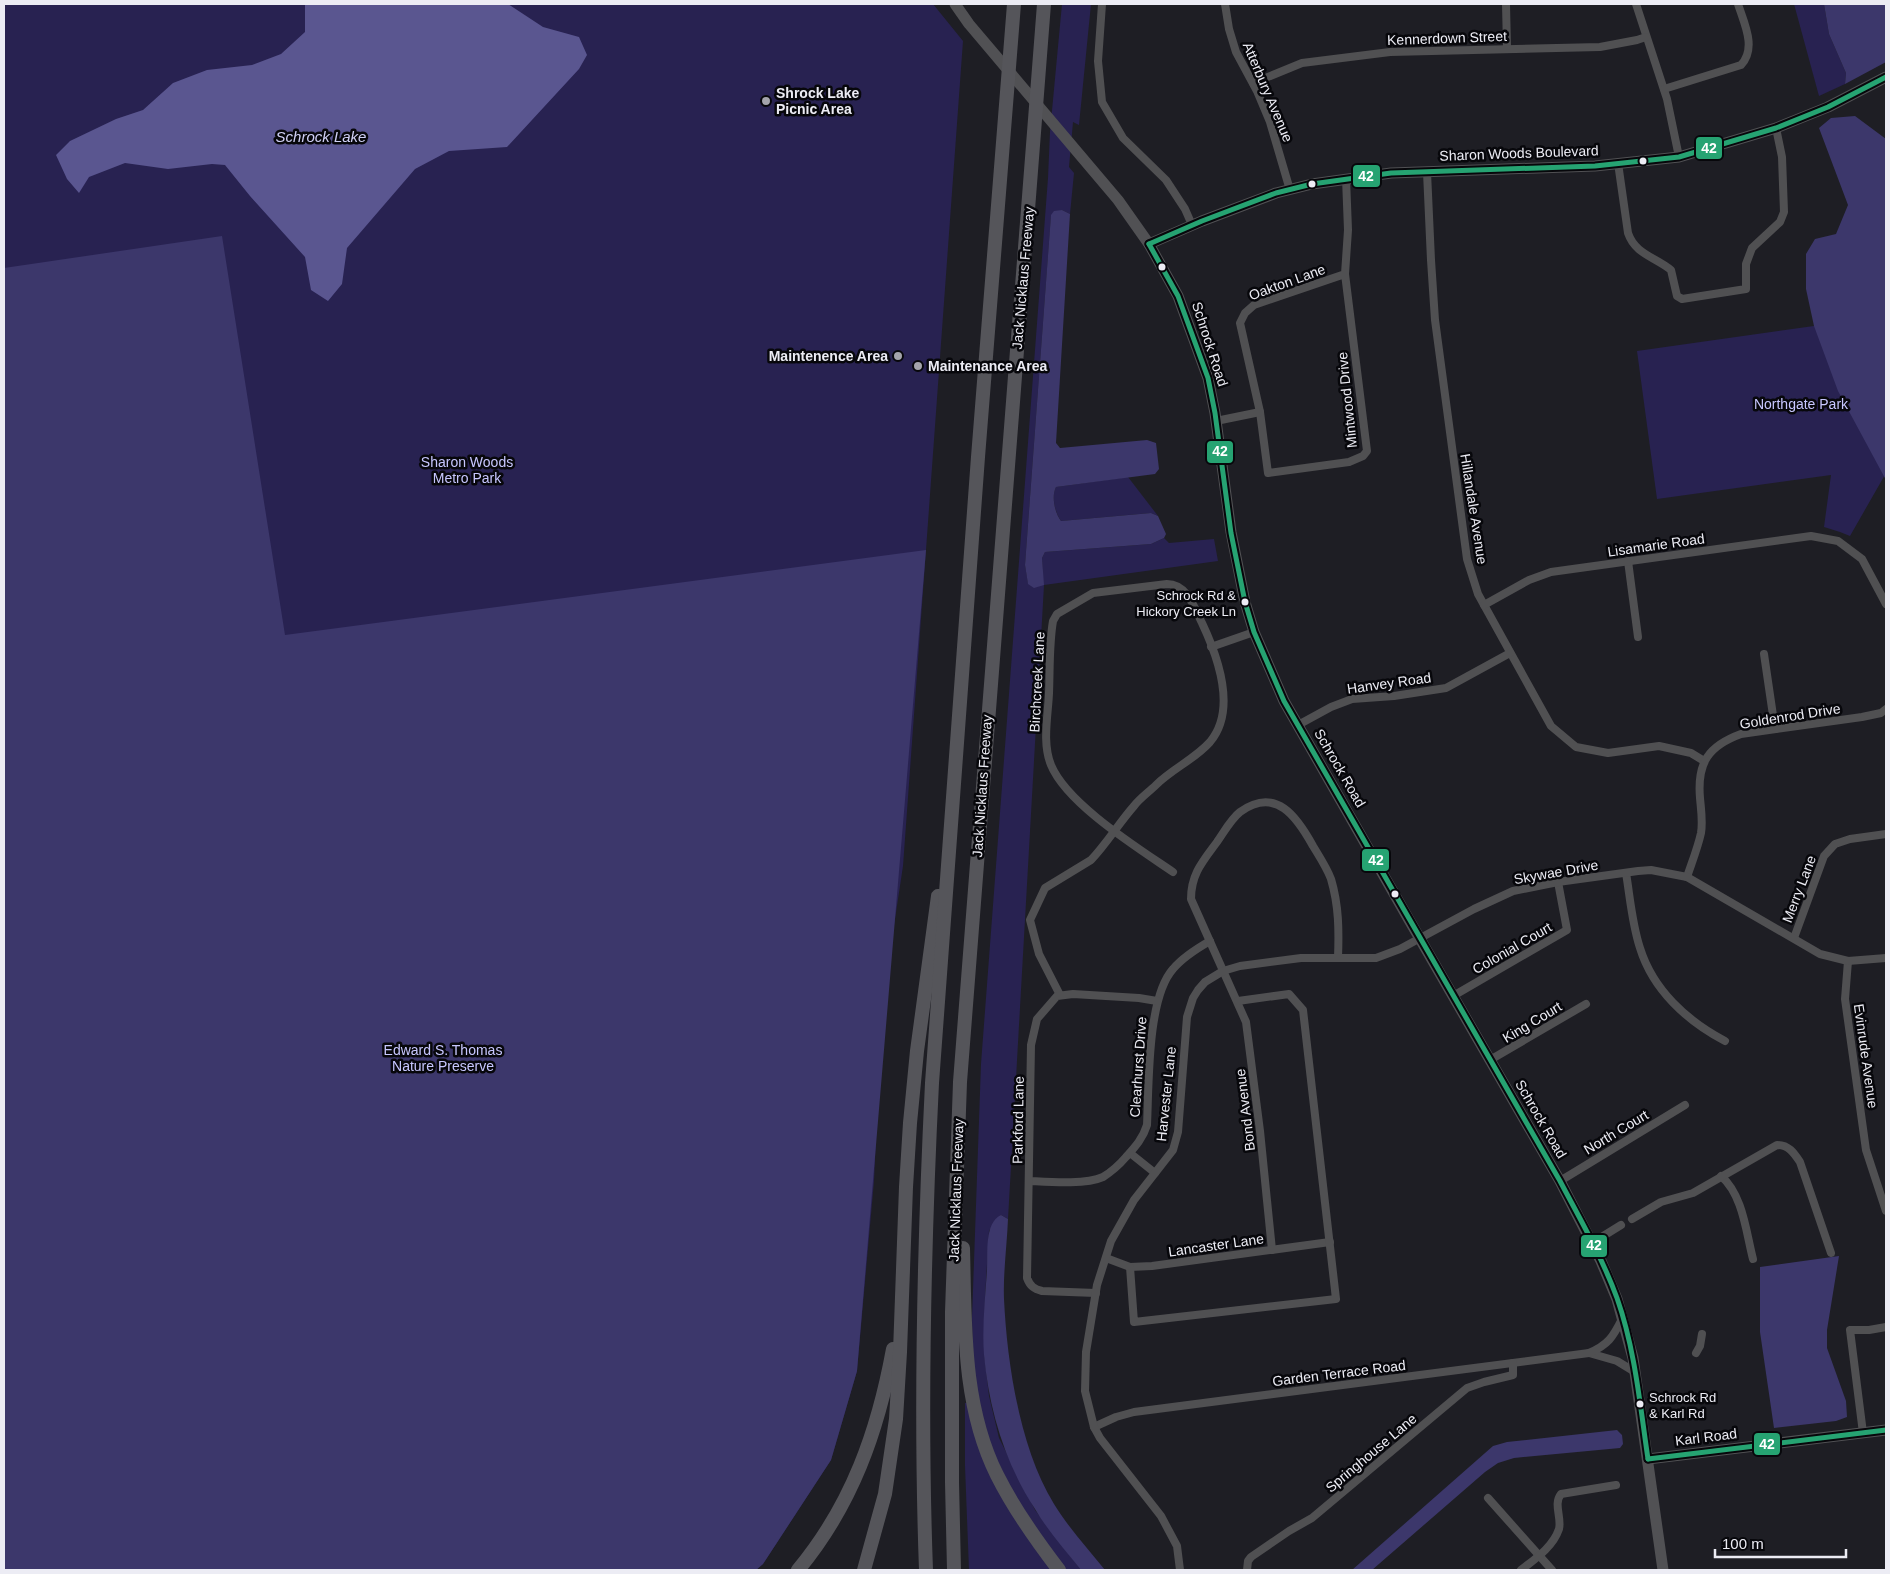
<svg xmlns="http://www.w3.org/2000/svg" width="1890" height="1574" viewBox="0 0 1890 1574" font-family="Arial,sans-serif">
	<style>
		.green { fill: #282251 }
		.forest { fill: #3c376b }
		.water { fill: #5a5690 }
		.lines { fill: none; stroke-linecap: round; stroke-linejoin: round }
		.street { stroke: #505052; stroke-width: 8 }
		.secondary { stroke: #515154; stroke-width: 11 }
		.highway { stroke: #55555a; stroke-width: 14 }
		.bus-1-casing { stroke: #07070b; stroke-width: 9 }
		.bus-1 { stroke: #26a372; stroke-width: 5 }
		.poi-dot { fill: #a4a4ab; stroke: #07070b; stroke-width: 2 }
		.bus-dot { fill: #ececf4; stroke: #07070b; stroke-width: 2 }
		.labels { text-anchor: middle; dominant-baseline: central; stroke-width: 5; stroke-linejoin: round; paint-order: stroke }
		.bus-label { font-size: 13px; fill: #ececf4; stroke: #07070b; text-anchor: end }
		.street-label { font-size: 14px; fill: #ececf4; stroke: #07070b }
		.poi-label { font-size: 14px; font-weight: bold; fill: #ececf4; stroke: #07070b; text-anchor: start }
		.park-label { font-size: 14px; fill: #c8c7ff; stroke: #07070b }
		.water-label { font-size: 15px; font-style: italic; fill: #d0d0f5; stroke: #07070b }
		.line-badge { stroke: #07070b; stroke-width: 2 }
		.badge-label { font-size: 14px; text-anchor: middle; font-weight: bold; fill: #fff }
	</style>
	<rect width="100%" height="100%" fill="#1e1e24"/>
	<g class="green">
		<polygon points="4,4 933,4 963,41 903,866 882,1005 874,1181 857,1371 831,1460 763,1564 756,1570 4,1570"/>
		<polygon points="1062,4 1091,4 1079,125 1073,122 1069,167 1074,173 1070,214 1062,210 1051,216 1025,565 1028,583 1043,585 1042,558 1045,552 1151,544 1164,538 1169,543 1214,539 1218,561 1044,585 1008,1219 1001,1215 989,1231 985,1298 984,1353 989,1396 999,1438 1035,1510 1081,1570 1064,1570 1003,1478 983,1426 973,1365 972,1318 981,1064 1048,178 1050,132"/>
		<polygon points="1794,4 1824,4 1829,34 1846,73 1845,84 1819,96"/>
		<polygon points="1871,318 1886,473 1850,536 1840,532 1824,527 1831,475 1657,499 1637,351"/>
		<path d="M1128,477L1158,516L1151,513L1061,521C1055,512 1051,497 1056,487Z"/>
		<polygon points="965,1403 968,1403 1052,1570 969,1570 965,1466"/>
	</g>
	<g class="forest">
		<polygon points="1824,4 1886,4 1886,62 1845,84 1846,73 1829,34"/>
		<polygon points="1855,116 1886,139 1886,480 1838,391 1814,326 1806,289 1806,254 1815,239 1836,234 1848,205 1819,128 1831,118"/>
		<path d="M1062,210L1070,214L1056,443L1060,448L1147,440L1156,443L1159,469L1155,474L1056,487C1051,497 1055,513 1061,521L1151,513L1158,516L1166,534L1164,538L1151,544L1045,552L1042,558L1044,585L1034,588L1028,584L1025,565L1051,215L1054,211Z"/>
		<polygon points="222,236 285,635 926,550 857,1371 831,1460 763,1564 756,1570 4,1570 4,268"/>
		<path d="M1001,1215L1008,1219C1007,1245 1003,1273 1004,1299C1007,1363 1020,1449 1054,1504C1068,1527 1088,1549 1105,1570H1081C1065,1550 1048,1531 1035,1509C1005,1463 989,1410 984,1355C982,1328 985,1298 987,1271C988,1254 984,1223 1001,1215Z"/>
		<polygon points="1839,1256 1827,1330 1827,1348 1846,1401 1847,1417 1836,1421 1774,1428 1760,1332 1760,1267"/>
		<polygon points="1617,1430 1622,1435 1623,1444 1620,1448 1514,1458 1498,1463 1485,1472 1372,1570 1352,1570 1493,1446 1507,1442"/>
	</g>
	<polygon class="water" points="305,4 508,4 543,27 579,37 587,55 579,69 507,147 449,151 415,169 347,248 342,284 328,301 311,290 305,257 250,196 225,165 212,164 168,169 125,163 89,177 79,193 67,179 56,155 70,141 116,119 143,110 173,83 207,70 252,65 281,54 305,32"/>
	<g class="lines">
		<g class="street">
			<polyline points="1102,4 1098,61 1102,102 1123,138 1166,180 1185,209 1192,225"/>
			<polyline points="1225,4 1229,29 1236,52 1257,91 1270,122 1290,190"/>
			<polyline points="1506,4 1507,48"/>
			<polyline points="1636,4 1667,99 1679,157"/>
			<polyline points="1253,83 1302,63 1390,52 1600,47 1637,40 1646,37"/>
			<path d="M1664,89L1741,65C1757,48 1744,23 1738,4"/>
			<path d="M1618,163L1628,233C1635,254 1655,257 1671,270L1677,296L1682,299L1746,289V264L1752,248L1780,222L1784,212L1782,157L1776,128"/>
			<polyline points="1427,172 1431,260 1435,320 1467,559 1478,594 1551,726 1576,747 1608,753 1659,746 1691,753 1704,761"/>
			<polyline points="1345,274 1254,305 1245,313 1240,323 1260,412 1268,473 1349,462 1363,456 1367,451 1345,274 1348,230 1346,178"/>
			<polyline points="1216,421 1260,412"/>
			<polyline points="1628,561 1638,637"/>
			<polyline points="1484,605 1529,580 1551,572 1811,536 1838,541 1862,559 1886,604"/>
			<polyline points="1211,647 1254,632"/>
			<polyline points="1764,654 1775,729"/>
			<polyline points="1298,725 1331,707 1352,699 1394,696 1446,688 1510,653"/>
			<path d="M1626,873C1630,897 1632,924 1640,948C1653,990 1687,1021 1725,1041"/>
			<path d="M1687,877C1692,862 1698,847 1701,833C1703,821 1701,810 1700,798C1697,763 1708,746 1741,734L1862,717L1881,713L1886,709"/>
			<polyline points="1794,938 1824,856 1835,844 1850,839 1886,834"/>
			<polyline points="1848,961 1845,999 1866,1150 1886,1211"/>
			<path d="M1060,995L1039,954L1030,920L1045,888L1091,860C1107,843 1119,823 1134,806C1140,798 1149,792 1156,785C1172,769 1195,759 1210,742C1237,710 1218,657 1202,623C1194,607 1187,584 1167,584L1093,593L1057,614L1053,621C1049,644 1050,669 1049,693C1048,716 1042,743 1051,765C1067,804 1138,848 1173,872"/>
			<polyline points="1453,996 1567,930 1558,882"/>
			<polyline points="1490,1060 1586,1004"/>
			<polyline points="1130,1153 1155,1173"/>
			<path d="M1721,1176C1743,1195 1746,1232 1753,1259"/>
			<path d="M1030,1181C1049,1182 1085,1185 1103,1177C1111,1172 1120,1164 1126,1157C1136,1146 1143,1138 1147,1125C1149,1085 1147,998 1173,969C1183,957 1196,949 1210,941"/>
			<polyline points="1560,1181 1685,1105"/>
			<path d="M1632,1219L1661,1202L1693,1193L1777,1145C1789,1145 1794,1153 1800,1162L1831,1253"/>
			<polyline points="1592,1243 1621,1225"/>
			<path d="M1272,1250L1260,1131L1246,1022L1191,899C1191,874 1203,861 1217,842C1224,832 1231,819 1240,812C1276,786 1297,817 1313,846C1319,856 1327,868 1331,879C1339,906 1339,931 1338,958"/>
			<polyline points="1106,1258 1130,1267 1152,1266 1330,1242"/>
			<polyline points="1130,1267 1134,1322 1336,1299 1303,1010 1289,994 1238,1001"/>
			<path d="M1096,1293L1042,1291C1034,1289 1030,1286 1027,1278L1031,1045L1037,1019L1057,996L1073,994L1139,998L1157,1001"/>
			<polyline points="1589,1353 1617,1361 1635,1372"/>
			<polyline points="1696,1353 1700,1346 1702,1334"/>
			<path d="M1094,1427L1116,1417L1134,1412L1589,1353C1608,1345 1613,1337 1622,1319"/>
			<polyline points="1863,1433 1850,1330 1869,1330 1886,1327"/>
			<polyline points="1488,1498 1552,1570"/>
			<polyline points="1180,1570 1177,1546 1161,1516 1100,1438 1094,1427 1085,1391 1086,1352 1097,1285 1111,1241 1134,1200 1173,1150 1178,1132 1187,1017 1193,998 1198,990 1205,982 1223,971 1240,966 1301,958 1376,958 1400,949 1474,909 1513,891 1558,882 1638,871 1651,870 1687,877 1820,954 1848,961 1886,958"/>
			<polyline points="1247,1570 1248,1561 1251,1557 1289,1531 1312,1518 1467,1388 1484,1382 1513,1375 1513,1363"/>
			<path d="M1521,1570C1535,1559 1553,1547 1559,1529C1562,1518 1553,1504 1561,1494L1616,1485"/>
		</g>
		<g class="secondary">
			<polyline points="955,4 969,24 1118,200 1149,244 1178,296 1208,378 1215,413 1231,532 1245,602 1254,632 1284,701 1408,918 1560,1181 1601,1261 1617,1299 1633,1358 1663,1570"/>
			<polyline points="1149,244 1202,221 1276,193 1312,184 1391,173 1595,166 1679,157 1776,128 1828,107 1886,77"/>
			<polyline points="1648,1459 1886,1430"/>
		</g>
		<g class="highway">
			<path d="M963,1248C965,1324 962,1405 997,1475C1014,1509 1036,1540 1059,1570"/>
			<path d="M798,1570C852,1505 878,1431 893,1349"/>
			<polyline points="864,1570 885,1494 896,1419 900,1352 906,1187 910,1123 917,1051 938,896"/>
			<path d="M926,1570C920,1408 924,1245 932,1083L978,457L1014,4"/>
			<polyline points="954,1570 952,1482 952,1312 960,1082 1044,4"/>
		</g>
		<defs>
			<g id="bus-1">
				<path d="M1149,244L1178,296L1208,378L1215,413L1231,533L1245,602L1254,632L1284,701L1560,1181C1580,1219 1602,1257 1617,1298C1635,1349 1640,1405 1648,1459"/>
				<polyline points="1149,244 1202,221 1276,193 1312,184 1391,173 1595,166 1679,157 1776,128 1828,107 1886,77"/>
				<polyline points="1648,1459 1886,1430"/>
			</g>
		</defs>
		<use href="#bus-1" class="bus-1-casing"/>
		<use href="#bus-1" class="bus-1"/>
	</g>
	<g class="poi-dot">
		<circle cx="766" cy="101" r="5"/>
		<circle cx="898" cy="356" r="5"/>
		<circle cx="918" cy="366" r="5"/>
	</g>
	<g class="bus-dot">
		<circle cx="1643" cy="161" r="4.5"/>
		<circle cx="1312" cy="184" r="4.5"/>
		<circle cx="1162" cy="267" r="4.5"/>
		<circle cx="1245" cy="602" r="4.5"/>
		<circle cx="1395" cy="894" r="4.5"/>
		<circle cx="1640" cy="1404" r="4.5"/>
	</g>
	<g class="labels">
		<g class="bus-label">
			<text x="1236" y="595">Schrock Rd &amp;<tspan x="1236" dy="16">Hickory Creek Ln</tspan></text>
			<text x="1649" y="1397" text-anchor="start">Schrock Rd<tspan x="1649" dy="16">&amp; Karl Rd</tspan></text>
		</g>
		<g class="street-label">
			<text transform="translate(1447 38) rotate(-2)">Kennerdown Street</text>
			<text transform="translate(1268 92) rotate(67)">Atterbury Avenue</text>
			<text transform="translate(1519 153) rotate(-2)">Sharon Woods Boulevard</text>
			<text transform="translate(1023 278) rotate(-85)">Jack Nicklaus Freeway</text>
			<text transform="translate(1287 282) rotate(-20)">Oakton Lane</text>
			<text transform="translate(1210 344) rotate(72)">Schrock Road</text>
			<text transform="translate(1347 400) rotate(-96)">Mintwood Drive</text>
			<text transform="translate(1474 509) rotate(81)">Hillandale Avenue</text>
			<text transform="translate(1656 545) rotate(-8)">Lisamarie Road</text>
			<text transform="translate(1037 682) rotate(-87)">Birchcreek Lane</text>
			<text transform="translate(1389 683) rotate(-8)">Hanvey Road</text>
			<text transform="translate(1790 716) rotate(-9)">Goldenrod Drive</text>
			<text transform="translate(1340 768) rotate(60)">Schrock Road</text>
			<text transform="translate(982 786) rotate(-86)">Jack Nicklaus Freeway</text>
			<text transform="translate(1556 872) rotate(-10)">Skywae Drive</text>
			<text transform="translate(1799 889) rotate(-69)">Merry Lane</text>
			<text transform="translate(1512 948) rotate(-30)">Colonial Court</text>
			<text transform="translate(1532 1022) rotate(-31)">King Court</text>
			<text transform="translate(1866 1056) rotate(82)">Evinrude Avenue</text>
			<text transform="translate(1138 1067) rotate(-86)">Clearhurst Drive</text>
			<text transform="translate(1166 1094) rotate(-84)">Harvester Lane</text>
			<text transform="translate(1245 1110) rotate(-97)">Bond Avenue</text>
			<text transform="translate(1541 1119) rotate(60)">Schrock Road</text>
			<text transform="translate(1018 1120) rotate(-89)">Parkford Lane</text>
			<text transform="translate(1616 1132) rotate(-31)">North Court</text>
			<text transform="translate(956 1190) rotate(-88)">Jack Nicklaus Freeway</text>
			<text transform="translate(1216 1245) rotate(-8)">Lancaster Lane</text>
			<text transform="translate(1339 1373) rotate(-7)">Garden Terrace Road</text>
			<text transform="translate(1706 1437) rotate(-7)">Karl Road</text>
			<text transform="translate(1371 1453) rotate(-40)">Springhouse Lane</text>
		</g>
		<g class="poi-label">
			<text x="776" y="93">Shrock Lake<tspan x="776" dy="16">Picnic Area</tspan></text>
			<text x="888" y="356" text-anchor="end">Maintenence Area</text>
			<text x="928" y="366">Maintenance Area</text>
		</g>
		<g class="park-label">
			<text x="1801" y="404">Northgate Park</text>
			<text x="467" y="462">Sharon Woods<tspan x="467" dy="16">Metro Park</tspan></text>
			<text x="443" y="1050">Edward S. Thomas<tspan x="443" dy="16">Nature Preserve</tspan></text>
		</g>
		<g class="water-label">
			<text x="321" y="136">Schrock Lake</text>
		</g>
	</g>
	<g class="line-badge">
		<rect x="1695" y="136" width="28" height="24" rx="5" fill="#26a372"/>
		<rect x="1352" y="164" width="29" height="24" rx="5" fill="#26a372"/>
		<rect x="1206" y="440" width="28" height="24" rx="5" fill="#26a372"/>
		<rect x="1361" y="848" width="29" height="24" rx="5" fill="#26a372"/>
		<rect x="1580" y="1234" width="28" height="24" rx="5" fill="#26a372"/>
		<rect x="1753" y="1432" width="28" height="24" rx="5" fill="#26a372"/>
	</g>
	<g class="badge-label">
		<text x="1709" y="153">42</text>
		<text x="1366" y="181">42</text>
		<text x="1220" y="456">42</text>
		<text x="1376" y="865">42</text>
		<text x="1594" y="1250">42</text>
		<text x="1767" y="1449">42</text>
	</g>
	<rect width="1890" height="1574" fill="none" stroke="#ececf4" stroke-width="10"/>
	<path d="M1715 1549v8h131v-8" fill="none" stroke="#ececf4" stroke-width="2.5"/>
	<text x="1722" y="1549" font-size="15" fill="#ececf4" stroke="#07070b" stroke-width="4" paint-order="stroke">100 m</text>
</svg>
